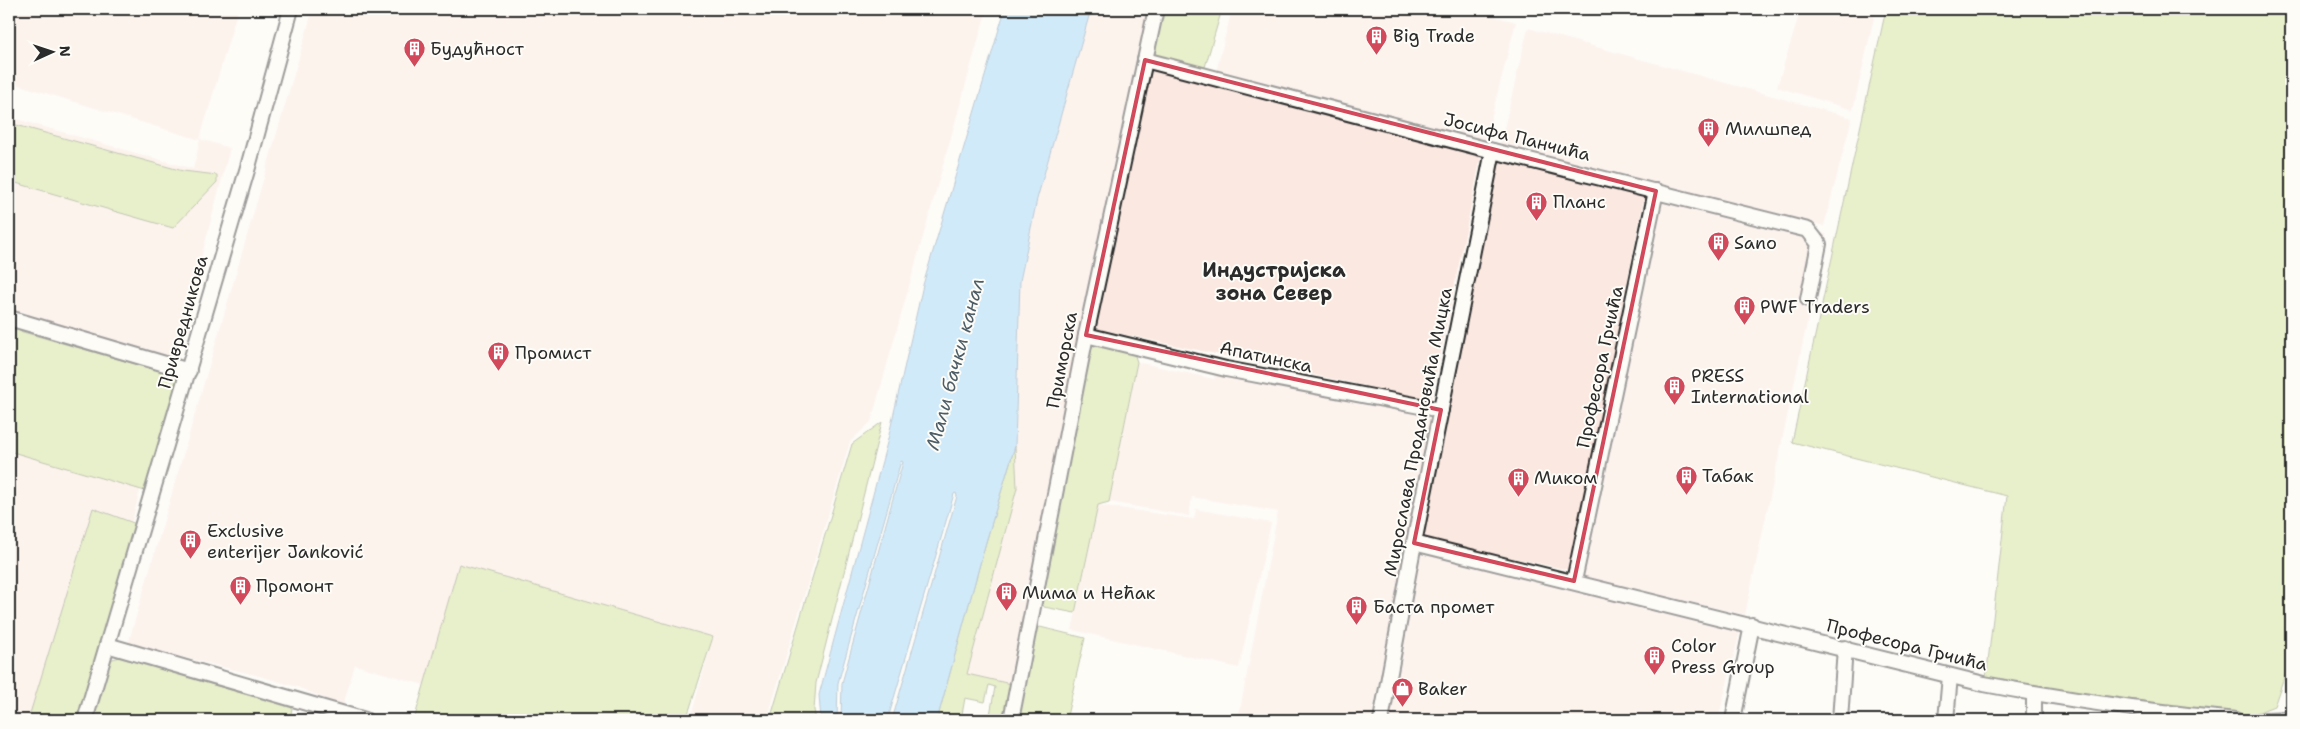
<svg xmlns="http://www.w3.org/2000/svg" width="2300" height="729" viewBox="0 0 2300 729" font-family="'Shantell Sans',sans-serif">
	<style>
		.built { fill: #fbe8e1 }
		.green { fill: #cee094; stroke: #7c8660 }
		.water { fill: #9cd4fb; stroke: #6f90a8 }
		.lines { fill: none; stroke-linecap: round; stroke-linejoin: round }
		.minor-casing { stroke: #2b2b2b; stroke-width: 18 }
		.minor { stroke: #fdfcf7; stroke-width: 14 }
		.marked { fill: none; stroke: #d1495b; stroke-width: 4; stroke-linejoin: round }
		.labels { text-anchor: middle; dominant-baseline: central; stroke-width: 4; stroke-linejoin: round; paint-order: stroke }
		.poi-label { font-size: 18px; fill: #2b2b2b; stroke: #fdfcf7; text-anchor: start }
		.street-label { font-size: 18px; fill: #2b2b2b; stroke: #fdfcf7 }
		.water-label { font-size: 19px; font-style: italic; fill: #4d5e69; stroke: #fdfcf7 }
		.quarter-label { font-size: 20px; font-weight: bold; fill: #2b2b2b; stroke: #fdfcf7 }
	</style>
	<rect width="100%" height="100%" fill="#fdfcf7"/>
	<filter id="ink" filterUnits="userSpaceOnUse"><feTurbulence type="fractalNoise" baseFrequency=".02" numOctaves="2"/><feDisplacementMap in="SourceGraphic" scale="10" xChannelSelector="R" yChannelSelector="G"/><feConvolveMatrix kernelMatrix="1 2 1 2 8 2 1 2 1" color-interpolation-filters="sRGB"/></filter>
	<g filter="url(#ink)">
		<g class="built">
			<polygon points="9,9 238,9 200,139 230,148 135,510 76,720 9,720 9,117 193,169 200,140 9,82"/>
			<polygon points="313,9 987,9 871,422 850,442 767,720 690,720 713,637 459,564 424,685 355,665 343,706 297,687 255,675 128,644"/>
			<polygon points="1091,9 1150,9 1011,684 967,675 1017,488 1015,446 1020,281 1037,199"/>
			<polygon points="1232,9 1467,9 1516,22 1485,142 1216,72"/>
			<polygon points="1801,9 1876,9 1853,110 1777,87"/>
			<polygon points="1528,28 1852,118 1824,226 1500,145"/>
			<polygon points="1150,68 1321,112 1481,157 1431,400 1094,328"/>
			<polygon points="1498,158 1645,194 1569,570 1420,538"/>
			<polygon points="1659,198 1826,234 1745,615 1582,576"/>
			<polygon points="1137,362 1214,379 1216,371 1432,414 1371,720 1238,720 1278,512 1192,497 1189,516 1109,502"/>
			<polygon points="1098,505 1194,519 1196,509 1271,523 1239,668 1072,630"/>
			<polygon points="1419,552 1740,632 1718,720 1386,720"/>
		</g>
		<g class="green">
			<polygon points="1161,9 1222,9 1205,67 1151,56"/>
			<polygon points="1886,9 2291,9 2291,657 2274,706 2241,719 1986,679 2007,496 1792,442"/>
			<polygon points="9,123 183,171 217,175 217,182 173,228 9,181"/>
			<polygon points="9,328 178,376 145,491 9,451"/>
			<polygon points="1092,343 1134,353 1137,362 1109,502 1098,505 1075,613 1044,607 1041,599 1087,359"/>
			<polygon points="882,422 816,683 814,710 816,720 770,720 852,444"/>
			<polygon points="1015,446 1017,488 967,674 1011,684 1002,720 993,720 990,715 995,687 989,685 985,702 965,698 961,720 937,720 986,542"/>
			<polygon points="93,508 139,525 83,720 28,720"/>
			<polygon points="459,564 713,637 686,720 414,720"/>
			<polygon points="1040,627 1085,638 1066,720 1018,720 1035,631"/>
			<polygon points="120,657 292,708 290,720 91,720 109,660"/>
		</g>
		<polygon class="water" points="1005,9 1091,9 1037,199 1020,281 1015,446 986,542 937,720 892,720 957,496 956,493 954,494 889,715 886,720 841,720 842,683 903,462 901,461 838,683 837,720 821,720 819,695 888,439 923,285"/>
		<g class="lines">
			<defs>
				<g id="minor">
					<polyline points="1145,60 1493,151 1808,230 1819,244 1808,299"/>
					<polyline points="9,318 189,371"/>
					<polyline points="1086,335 1226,369 1441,410"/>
					<path d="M1414,543L1984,684C2068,700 2151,712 2236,720"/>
					<polyline points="1574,581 1656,191"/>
					<polyline points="107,645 365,720"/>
					<polyline points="2034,694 2034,720"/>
					<polyline points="85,720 248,167 291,9"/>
					<polyline points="1011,720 1086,335 1156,9"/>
					<polyline points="1381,720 1414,543 1493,151"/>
					<polyline points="1733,720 1752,625"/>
					<polyline points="1840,720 1845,648"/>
					<polyline points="1946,720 1950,676"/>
					<polyline points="2265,720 2291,719"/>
				</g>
			</defs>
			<use href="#minor" class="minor-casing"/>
			<use href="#minor" class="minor"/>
		</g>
	</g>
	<path d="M0 0H2300V729H0ZM1145,60L1656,191L1574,581L1414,543L1441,410L1086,335Z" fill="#fdfcf7" fill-opacity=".55" fill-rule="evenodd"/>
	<path class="marked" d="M1145,60L1656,191L1574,581L1414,543L1441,410L1086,335Z"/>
	<defs>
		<symbol id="building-pin" viewBox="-11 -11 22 30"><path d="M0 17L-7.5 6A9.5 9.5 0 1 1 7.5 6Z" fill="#d1495b" stroke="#fdfcf7"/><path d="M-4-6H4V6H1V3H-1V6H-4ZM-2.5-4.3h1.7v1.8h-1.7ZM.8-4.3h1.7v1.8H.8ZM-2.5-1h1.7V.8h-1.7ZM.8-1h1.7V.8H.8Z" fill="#fff"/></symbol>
		<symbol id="shop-pin" viewBox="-11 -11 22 30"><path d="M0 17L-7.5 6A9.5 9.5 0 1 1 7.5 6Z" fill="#d1495b" stroke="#fdfcf7"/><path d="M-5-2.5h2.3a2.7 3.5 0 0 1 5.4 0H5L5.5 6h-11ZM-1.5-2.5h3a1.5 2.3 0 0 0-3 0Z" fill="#fff"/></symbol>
	</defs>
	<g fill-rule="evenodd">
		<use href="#building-pin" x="1364" y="24" width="25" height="34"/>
		<use href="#building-pin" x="402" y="36" width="25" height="34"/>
		<use href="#building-pin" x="1696" y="116" width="25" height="34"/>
		<use href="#building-pin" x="1524" y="190" width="25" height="34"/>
		<use href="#building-pin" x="1706" y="230" width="25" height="34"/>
		<use href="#building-pin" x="1732" y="294" width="25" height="34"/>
		<use href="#building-pin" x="486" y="340" width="25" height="34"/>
		<use href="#building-pin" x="1662" y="374" width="25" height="34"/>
		<use href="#building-pin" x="1674" y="464" width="25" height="34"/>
		<use href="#building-pin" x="1506" y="466" width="25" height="34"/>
		<use href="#building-pin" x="178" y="528" width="25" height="34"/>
		<use href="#building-pin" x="228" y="574" width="25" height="34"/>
		<use href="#building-pin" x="994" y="580" width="25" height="34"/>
		<use href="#building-pin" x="1344" y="594" width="25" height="34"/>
		<use href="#building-pin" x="1642" y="644" width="25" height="34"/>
		<use href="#shop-pin" x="1390" y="676" width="25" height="34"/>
	</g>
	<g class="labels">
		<g class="poi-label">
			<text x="1393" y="36">Big Trade</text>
			<text x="430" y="49">Будућност</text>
			<text x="1725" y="129">Милшпед</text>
			<text x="1553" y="202">Планс</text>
			<text x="1734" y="243">Sano</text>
			<text x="1760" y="307">PWF Traders</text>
			<text x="515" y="353">Промист</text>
			<text x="1691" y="376">PRESS<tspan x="1691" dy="21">International</tspan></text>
			<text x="1702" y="476">Табак</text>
			<text x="1534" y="478">Миком</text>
			<text x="207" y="531">Exclusive<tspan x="207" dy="21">enterijer Janković</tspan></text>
			<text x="256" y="586">Промонт</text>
			<text x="1022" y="593">Мима и Нећак</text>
			<text x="1373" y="607">Баста промет</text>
			<text x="1671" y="646">Color<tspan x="1671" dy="21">Press Group</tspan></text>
			<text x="1418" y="689">Baker</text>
		</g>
		<g class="street-label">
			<text transform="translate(1517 137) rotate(14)">Јосифа Панчића</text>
			<text transform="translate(183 322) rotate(-74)">Привредникова</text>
			<text transform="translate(1266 357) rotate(12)">Апатинска</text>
			<text transform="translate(1062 360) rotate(-79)">Приморска</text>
			<text transform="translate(1600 367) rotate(-78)">Професора Грчића</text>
			<text transform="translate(1418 432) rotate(-79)">Мирослава Продановића Мицка</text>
			<text transform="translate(1907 645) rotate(14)">Професора Грчића</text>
		</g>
		<g class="water-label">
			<text transform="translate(955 364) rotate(-75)">Мали бачки канал</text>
		</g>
		<g class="quarter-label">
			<text x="1274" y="270">Индустријска<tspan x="1274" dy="23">зона Север</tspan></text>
		</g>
	</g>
	<rect width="2300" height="729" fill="none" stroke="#fdfcf7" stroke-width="30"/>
	<rect x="15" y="15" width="2270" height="699" fill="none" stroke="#2b2b2b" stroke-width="2" filter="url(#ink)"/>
	<g transform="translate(52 52) rotate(87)" stroke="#fdfcf7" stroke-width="4" paint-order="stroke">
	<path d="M0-4L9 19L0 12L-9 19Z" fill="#2b2b2b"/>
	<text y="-8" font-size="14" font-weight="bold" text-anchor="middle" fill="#2b2b2b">N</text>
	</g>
</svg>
